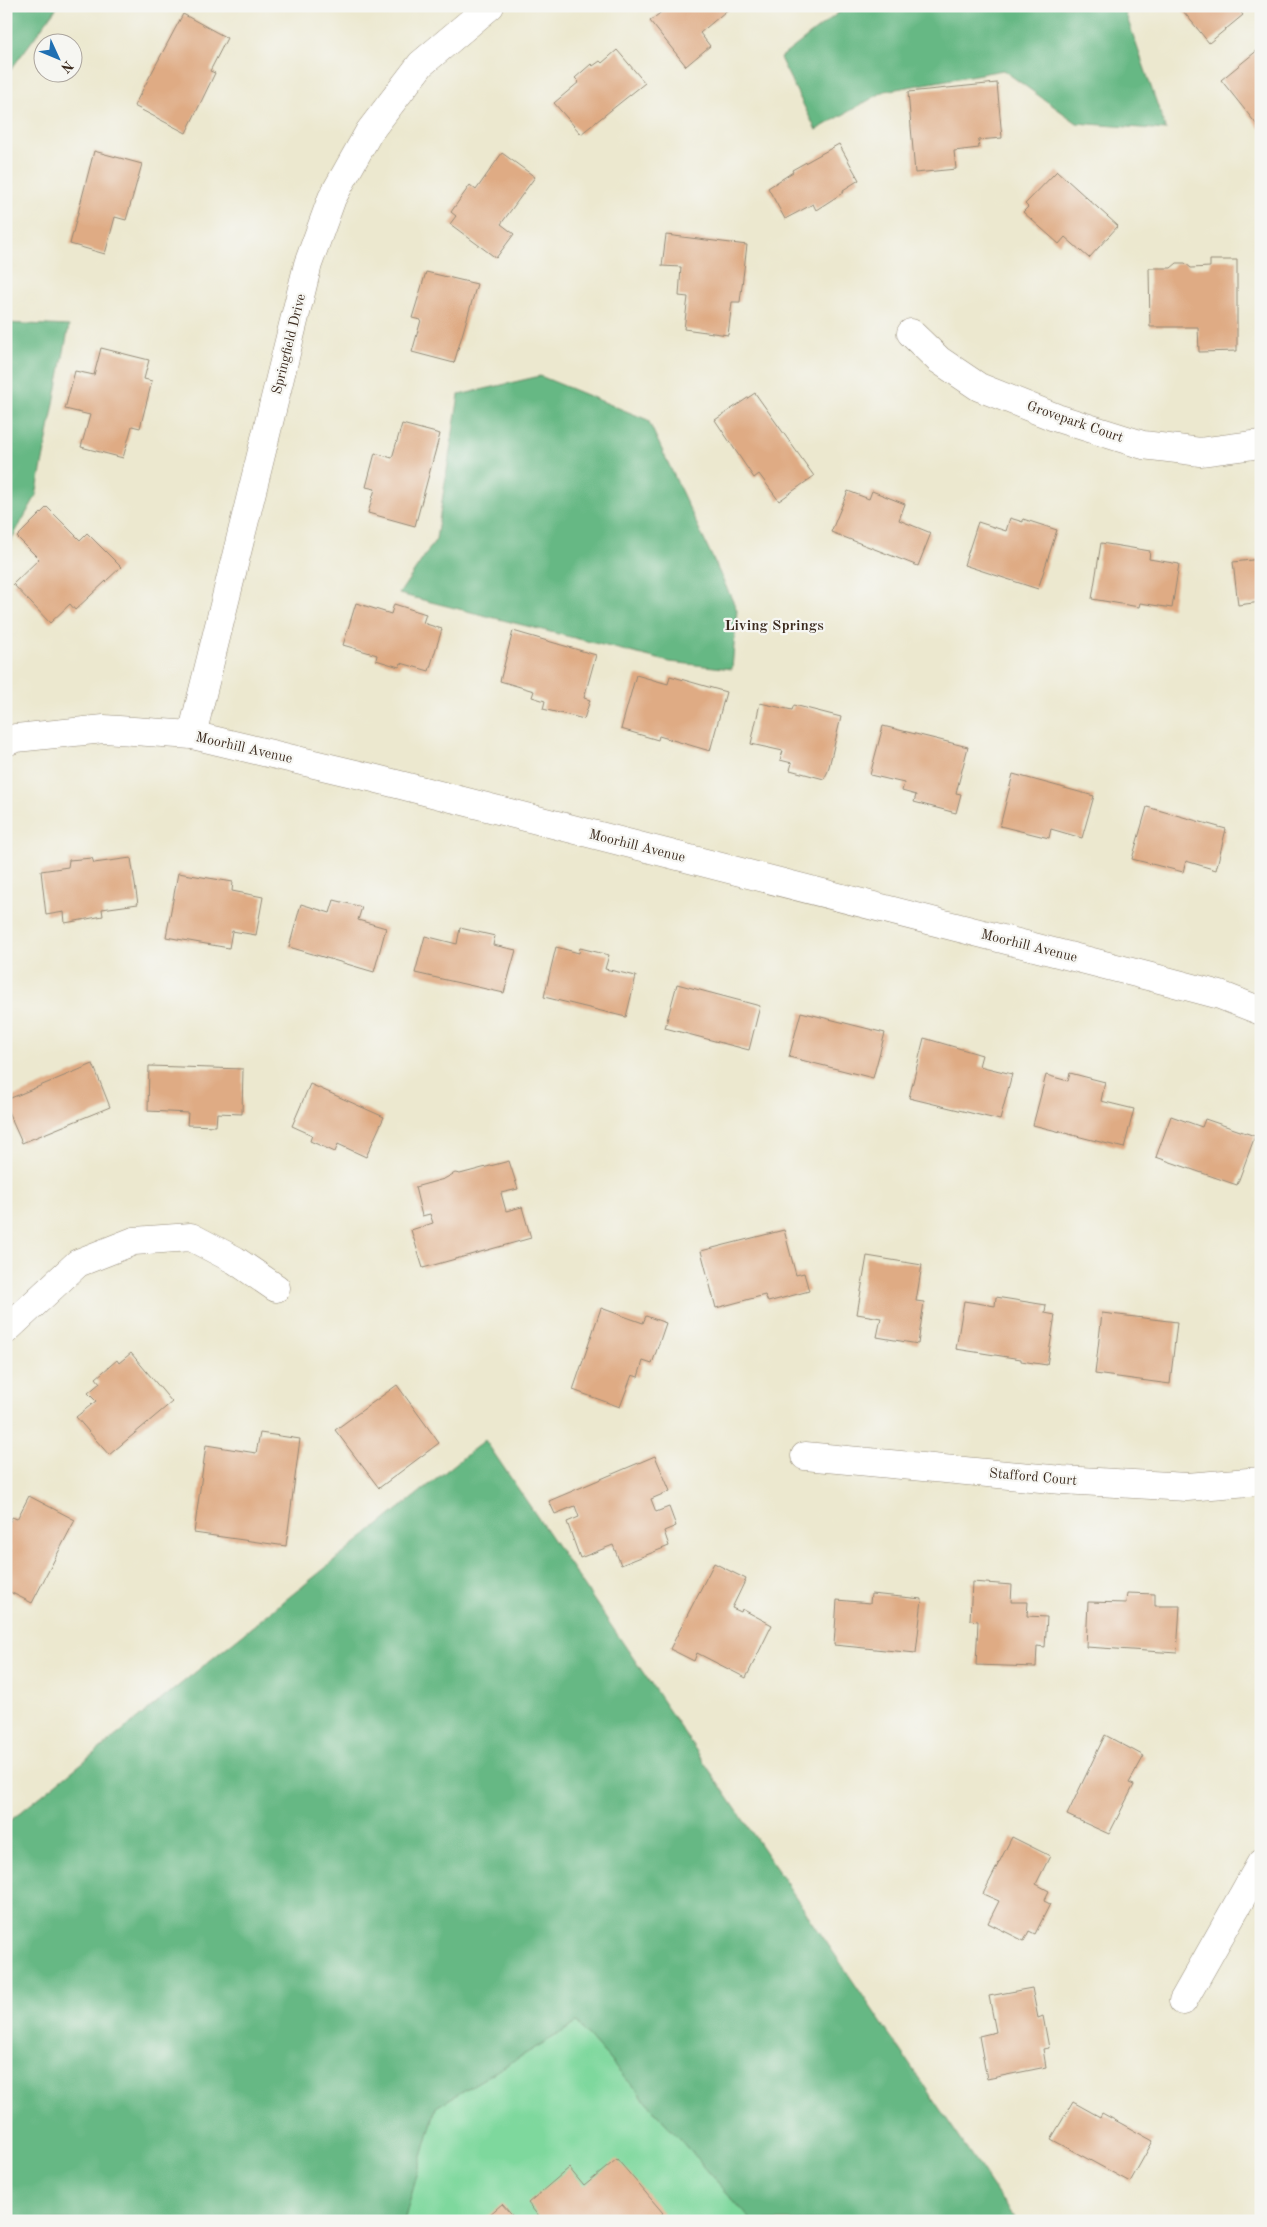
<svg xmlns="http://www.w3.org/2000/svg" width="1267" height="2227" viewBox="0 0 1267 2227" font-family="'Old Standard TT',serif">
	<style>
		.green { fill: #7ed89d; stroke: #5c815e }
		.forest { fill: #66b884; stroke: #507151 }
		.building { fill: #dfab84 }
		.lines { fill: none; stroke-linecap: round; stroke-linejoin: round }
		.street-casing { stroke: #948976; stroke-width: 29 }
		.street { stroke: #fff; stroke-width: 28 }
		.labels { text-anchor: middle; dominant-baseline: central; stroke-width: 4.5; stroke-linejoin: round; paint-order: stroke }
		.street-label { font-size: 14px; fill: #3b2a1e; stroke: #f6f6f2 }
		.neighbourhood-label { font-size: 15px; font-weight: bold; fill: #3b2a1e; stroke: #f6f6f2 }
	</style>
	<rect width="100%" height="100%" fill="#f6f6f2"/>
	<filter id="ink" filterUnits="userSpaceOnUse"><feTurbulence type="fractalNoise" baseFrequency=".02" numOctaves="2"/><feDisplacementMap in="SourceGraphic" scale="10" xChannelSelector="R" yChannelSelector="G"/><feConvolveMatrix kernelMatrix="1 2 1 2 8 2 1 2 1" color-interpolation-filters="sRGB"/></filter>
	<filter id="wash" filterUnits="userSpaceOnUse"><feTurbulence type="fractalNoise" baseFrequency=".0096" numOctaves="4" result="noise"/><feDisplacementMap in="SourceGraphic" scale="20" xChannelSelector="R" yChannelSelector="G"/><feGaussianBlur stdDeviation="1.12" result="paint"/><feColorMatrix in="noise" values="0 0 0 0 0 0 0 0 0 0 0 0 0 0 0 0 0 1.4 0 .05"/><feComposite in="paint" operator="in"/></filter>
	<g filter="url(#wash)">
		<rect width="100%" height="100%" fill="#ece8cf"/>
		<polygon class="green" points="577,2023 752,2221 404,2221 436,2107"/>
		<g class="forest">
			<polygon points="6,6 58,6 6,76"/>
			<polygon points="847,6 1123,6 1166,130 1077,123 1003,70 885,91 816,130 780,58"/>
			<polygon points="6,323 69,326 36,496 6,549"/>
			<polygon points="540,376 648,420 737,610 732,669 670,662 399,594 436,539 459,395"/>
			<polygon points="485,1440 1016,2221 752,2221 577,2023 436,2107 404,2221 6,2221 6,1824"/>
		</g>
		<g id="blocks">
			<g class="building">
				<polygon points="669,6 732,6 700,33 710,46 686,66 650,21"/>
				<polygon points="1179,6 1236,6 1243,15 1209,43"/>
				<polygon points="183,14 227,38 210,71 215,73 186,133 134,106"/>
				<polygon points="1259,49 1261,51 1261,130 1221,80"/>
				<polygon points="617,50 645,83 581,134 554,103 579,82 575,78 591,64 593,66 600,61 602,63"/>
				<polygon points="997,83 1002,138 978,140 979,148 954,151 956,169 915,173 908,92"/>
				<polygon points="839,144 859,180 843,190 844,192 816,210 813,204 785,219 768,188 793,172 792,170"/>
				<polygon points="94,151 142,164 126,220 115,217 105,254 70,244"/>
				<polygon points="502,153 535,177 501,224 514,234 496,258 450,224 456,216 451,212 470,185 476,190"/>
				<polygon points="1057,171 1118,226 1089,258 1065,237 1059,244 1023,212 1028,207 1025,204"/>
				<polygon points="666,235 747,245 740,302 732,302 728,335 684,329 688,297 679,296 681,267 662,266"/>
				<polygon points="1210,260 1237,260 1237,351 1199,352 1198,327 1150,327 1149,268 1171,268 1177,263 1185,263 1191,268 1210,267"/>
				<polygon points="426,272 477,284 454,363 412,352 421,320 412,318"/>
				<polygon points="101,348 149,360 144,379 152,381 140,428 132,426 123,458 81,447 90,415 65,409 75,371 94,375"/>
				<polygon points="755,393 814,476 779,501 759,474 754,478 715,420"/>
				<polygon points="402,424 440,434 415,526 368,513 375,489 366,487 375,453 392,458"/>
				<polygon points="848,491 869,499 872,491 905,504 899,520 931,533 918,566 831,532"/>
				<polygon points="47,507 80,540 87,533 121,567 75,610 70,604 50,623 13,584 39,559 17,537"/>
				<polygon points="1010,518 1023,522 1023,519 1057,530 1038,589 964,565 978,522 1006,531"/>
				<polygon points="1101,543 1150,551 1149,559 1179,564 1172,608 1140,603 1139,607 1092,599"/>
				<polygon points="1261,559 1261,602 1238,605 1233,562"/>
				<polygon points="356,603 391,614 394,604 426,614 423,623 442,629 429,671 401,663 399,667 376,660 377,655 343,645"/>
				<polygon points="513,631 596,655 584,698 590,700 584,719 543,709 545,701 532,697 534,691 500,681"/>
				<polygon points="636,675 668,684 670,676 726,692 710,751 659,736 658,740 621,729"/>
				<polygon points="760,703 792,710 794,705 841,717 828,771 824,779 790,770 792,763 780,760 783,751 751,744"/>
				<polygon points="883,726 968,747 956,793 961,794 956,813 914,802 916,795 902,791 904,783 870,775"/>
				<polygon points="1013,774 1094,796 1082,838 1051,829 1049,838 1000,826"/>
				<polygon points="1147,807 1226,829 1216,870 1186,861 1183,872 1132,859"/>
				<polygon points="92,858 94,863 131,858 138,904 102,909 103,916 65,923 64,912 46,915 41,871 68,867 69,860"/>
				<polygon points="178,873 233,882 232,891 263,897 256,935 232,931 229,948 166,937"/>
				<polygon points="334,900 362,907 358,920 386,928 374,972 289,947 301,904 330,913"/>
				<polygon points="460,928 495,936 493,945 516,950 504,993 415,973 425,936 457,944"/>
				<polygon points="556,947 579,953 580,948 609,955 605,969 636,976 626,1017 544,997"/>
				<polygon points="677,984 760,1006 749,1050 665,1028"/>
				<polygon points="801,1012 885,1033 873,1078 789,1057"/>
				<polygon points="924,1038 982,1055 979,1066 1012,1074 1000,1120 909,1098"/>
				<polygon points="93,1064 110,1107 22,1143 6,1107 6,1100"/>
				<polygon points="149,1066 243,1069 242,1114 217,1113 216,1126 187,1125 188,1113 148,1111"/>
				<polygon points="1070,1073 1105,1082 1101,1101 1134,1109 1124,1148 1033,1125 1046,1075 1068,1081"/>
				<polygon points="310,1084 384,1117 366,1157 338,1144 335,1152 310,1141 312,1135 292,1126"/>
				<polygon points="1171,1116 1202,1127 1205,1119 1255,1136 1237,1185 1156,1157"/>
				<polygon points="509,1161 518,1189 501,1193 506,1211 522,1207 531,1238 423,1268 411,1230 433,1223 430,1214 422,1216 415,1187 444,1179 455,1173 460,1174"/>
				<polygon points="784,1230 796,1275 804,1273 809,1291 768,1302 765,1295 716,1308 701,1251"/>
				<polygon points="867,1256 922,1265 916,1301 924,1302 918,1344 877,1337 881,1318 857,1314"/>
				<polygon points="996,1297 1046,1305 1045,1313 1055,1315 1047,1365 1021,1361 1021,1359 956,1349 964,1301 995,1306"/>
				<polygon points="601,1308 643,1323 646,1316 666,1323 652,1364 643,1361 638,1377 632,1375 620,1407 573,1390"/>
				<polygon points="1102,1313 1177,1322 1170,1384 1095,1374"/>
				<polygon points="131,1353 172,1402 109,1455 76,1417 96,1401 88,1393 100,1383 96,1378 117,1360 119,1363"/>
				<polygon points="397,1385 439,1443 379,1488 335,1430"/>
				<polygon points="260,1433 300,1439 286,1546 194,1533 206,1445 256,1453"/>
				<polygon points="655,1456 670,1491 651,1499 656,1512 669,1507 676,1526 664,1531 669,1546 621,1565 613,1545 580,1558 567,1522 579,1517 575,1506 555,1514 549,1501"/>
				<polygon points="29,1496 75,1520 32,1603 6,1590 6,1557 10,1548 6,1546 6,1529 12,1517 17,1519"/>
				<polygon points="714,1563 746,1579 732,1608 741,1612 742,1609 772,1625 746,1678 697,1653 694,1661 670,1649"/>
				<polygon points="972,1582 1012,1585 1011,1602 1028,1602 1027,1616 1047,1617 1045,1647 1037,1646 1036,1667 976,1665 978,1621 970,1620"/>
				<polygon points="1127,1593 1155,1594 1155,1606 1180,1606 1177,1653 1086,1647 1088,1602 1126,1603"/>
				<polygon points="871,1594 922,1599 916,1653 834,1645 837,1600 870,1603"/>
				<polygon points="1105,1735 1144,1756 1129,1783 1134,1785 1109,1834 1067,1815"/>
				<polygon points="1012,1837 1050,1856 1036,1884 1049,1891 1044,1901 1050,1904 1035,1934 1029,1931 1024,1941 988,1923 999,1901 983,1894"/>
				<polygon points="1032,1988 1038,2018 1043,2016 1049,2048 1043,2049 1046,2067 987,2079 979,2036 996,2032 989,1996"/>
				<polygon points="1073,2102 1100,2117 1102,2113 1153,2141 1130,2182 1051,2139"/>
				<polygon points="617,2159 663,2213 654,2221 535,2221 539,2217 528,2203 569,2168 584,2186"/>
				<polygon points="502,2204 517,2221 482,2221"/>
			</g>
		</g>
	</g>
	<g filter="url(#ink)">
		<use href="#blocks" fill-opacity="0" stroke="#948976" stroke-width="1"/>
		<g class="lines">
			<defs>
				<g id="street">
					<polyline points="911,333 939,360 979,387 1057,418 1143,445 1177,449 1200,452 1261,444"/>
					<polyline points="192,735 308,264 332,198 369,132 421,64 490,6"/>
					<polyline points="6,742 16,738 104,729 192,735 373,778 1167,981 1220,995 1261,1011"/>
					<polyline points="6,1330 78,1263 134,1241 191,1237 235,1260 276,1288"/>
					<polyline points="805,1456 1062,1480 1187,1487 1261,1481"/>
					<polyline points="1183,2001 1261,1863"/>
				</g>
			</defs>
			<use href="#street" class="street-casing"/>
			<use href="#street" class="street"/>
		</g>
	</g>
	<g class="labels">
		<g class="street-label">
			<text transform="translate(289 344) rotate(-76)">Springfield Drive</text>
			<text transform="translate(1075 422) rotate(19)">Grovepark Court</text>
			<text transform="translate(244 748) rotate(13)">Moorhill Avenue</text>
			<text transform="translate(637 846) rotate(14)">Moorhill Avenue</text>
			<text transform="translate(1029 946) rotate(14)">Moorhill Avenue</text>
			<text transform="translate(1033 1477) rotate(5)">Stafford Court</text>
		</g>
		<g class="neighbourhood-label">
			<text x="774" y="626">Living Springs</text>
		</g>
	</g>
	<rect width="1267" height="2227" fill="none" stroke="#f6f6f2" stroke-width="25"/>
	<g transform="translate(58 58) rotate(134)"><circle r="24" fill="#f6f6f2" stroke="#aba49d"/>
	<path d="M0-4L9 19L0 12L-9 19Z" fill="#1f6fb2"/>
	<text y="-8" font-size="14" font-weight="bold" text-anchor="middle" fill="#3b2a1e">N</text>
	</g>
</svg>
